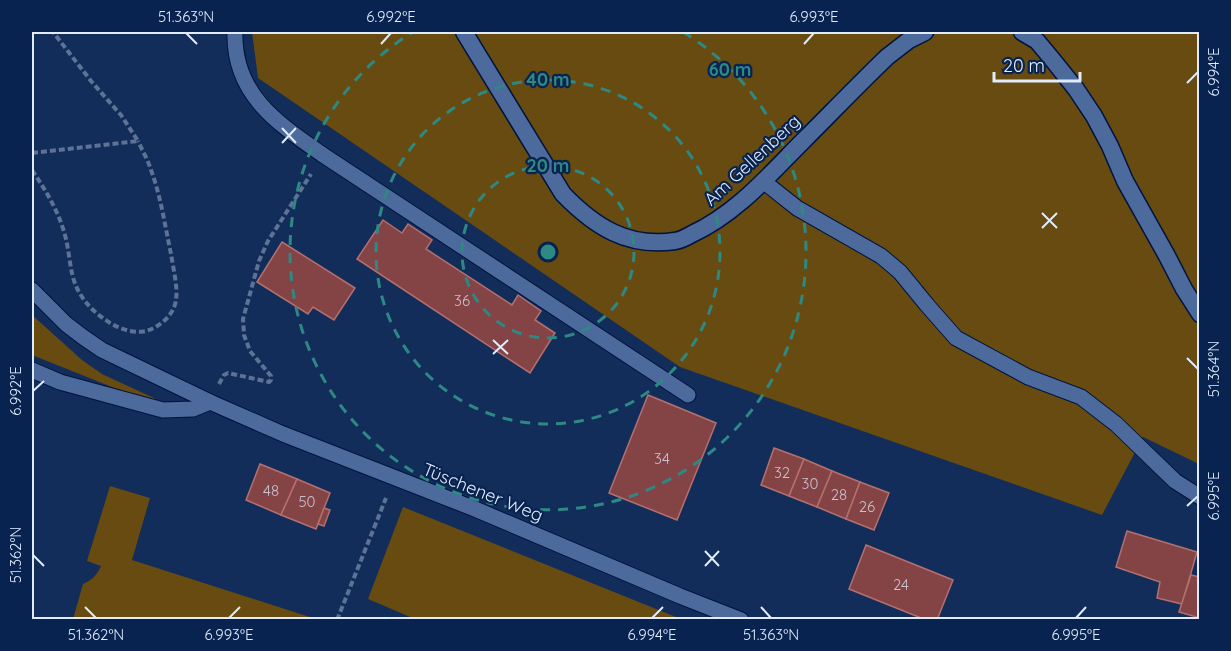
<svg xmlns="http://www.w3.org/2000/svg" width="1231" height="651" viewBox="0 0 1231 651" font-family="Quicksand,sans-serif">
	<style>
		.green { fill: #674b11 }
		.building { fill: #844445; stroke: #b4706f; stroke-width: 1.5 }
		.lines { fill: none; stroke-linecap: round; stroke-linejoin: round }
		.service-casing { stroke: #00133e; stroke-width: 17 }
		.minor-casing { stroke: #00133e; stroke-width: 19 }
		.path { stroke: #5d7295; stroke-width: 4; stroke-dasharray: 6 3; stroke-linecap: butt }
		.service { stroke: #4c6a9c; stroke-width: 15 }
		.minor { stroke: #4c6a9c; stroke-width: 16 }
		.ticks { fill: none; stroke: #e0ebfc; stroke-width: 2 }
		.ring { fill: none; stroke: #2e8883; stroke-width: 3; stroke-dasharray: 10 8 }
		.labels { text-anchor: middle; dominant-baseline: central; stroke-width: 4.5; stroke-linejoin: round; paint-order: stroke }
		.number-label { font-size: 15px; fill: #c9c1ce }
		.street-label { font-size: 18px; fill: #e0ebfc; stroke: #08234f }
		.centre { fill: #2e8883; stroke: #08234f; stroke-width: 3 }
		.ring-label { font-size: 18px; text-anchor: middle; font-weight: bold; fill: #2e8883; stroke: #08234f; stroke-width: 4.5; stroke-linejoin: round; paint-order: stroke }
		.neatline { fill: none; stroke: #e0ebfc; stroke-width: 2 }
		.ticks-label { font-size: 15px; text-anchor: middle; fill: #e0ebfc }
	</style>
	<rect width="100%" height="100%" fill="#122d5a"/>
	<g class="green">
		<polygon points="252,32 1199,32 1199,464 1143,437 1102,515 680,367 258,78"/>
		<polygon points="32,315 82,360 102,374 156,399 152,401 147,401 32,355"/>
		<path d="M110,486L150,498L132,560L316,619H73L83,584C92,580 97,575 101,566L87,561Z"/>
		<polygon points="403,507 681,619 415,619 368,599"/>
	</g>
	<g class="building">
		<polygon points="383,220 402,233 408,224 432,240 426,249 512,305 518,295 541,311 535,320 555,333 530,373 357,259"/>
		<polygon points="282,242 355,288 334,320 313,307 308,314 257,282"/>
		<polygon points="648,395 716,423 677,520 609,493"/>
		<polygon points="774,448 804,459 789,496 761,485"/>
		<polygon points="804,459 832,471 817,507 789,496"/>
		<polygon points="260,464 297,479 281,515 246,500"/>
		<polygon points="832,471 860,482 846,519 817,507"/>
		<polygon points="297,479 330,493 316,529 281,515"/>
		<polygon points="860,482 889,493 874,530 846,519"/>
		<polygon points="324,508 330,510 324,526 318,524"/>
		<polygon points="1127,531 1197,552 1182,604 1157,598 1160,582 1116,567"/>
		<polygon points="866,545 953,580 937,620 926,620 849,589"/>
		<polygon points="1191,575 1200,577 1200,618 1179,612"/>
	</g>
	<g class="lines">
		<defs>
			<g id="service">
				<path d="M235,32C233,94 277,123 323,155L688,395"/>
				<polyline points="763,181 797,208 881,256 900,272 927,305 956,338 1028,377 1081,397 1116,424 1175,481 1200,497"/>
				<polyline points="32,290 66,324 83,337 102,350 210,402 283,434 475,509 680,596 741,620"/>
				<polyline points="32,370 60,382 163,410 193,409 210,402"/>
			</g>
			<g id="minor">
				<path d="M464,32L563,194C595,227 628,248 675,241C681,240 687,237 692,234C736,214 769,175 803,141C831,113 858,85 887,57L909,40L925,32"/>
				<polyline points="1022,32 1037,41 1052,59 1076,89 1094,116 1110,146 1125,181 1167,256 1184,289 1200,314"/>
			</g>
		</defs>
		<use href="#service" class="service-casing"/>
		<use href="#minor" class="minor-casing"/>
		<g class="path">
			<polyline points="32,153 138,141 121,115 91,81 53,32"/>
			<path d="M32,170C46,191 58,210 65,235C73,266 67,284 93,310C107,323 127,335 146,331C160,327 174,315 176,300C178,287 173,267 171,254C165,226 161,197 151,170C148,160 142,150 138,141"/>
			<polyline points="219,384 224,375 228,373 269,382 271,380 271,376 250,351 244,335 243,319 259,261 268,241 311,174"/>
			<polyline points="337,620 386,498"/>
		</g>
		<use href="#service" class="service"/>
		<use href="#minor" class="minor"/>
	</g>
	<path class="ticks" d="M186,33L197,44M381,44L391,33M804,44L814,33M1187,83L1198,72M282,128L296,143M282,143L296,128M1042,213L1057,228M1042,228L1057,213M493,340L508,354M493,354L508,340M1187,358L1198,369M33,391L44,381M1187,506L1198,496M705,551L719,566M33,555L44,566M705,566L719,551M85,607L96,618M761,607L771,618M229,618L240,607M652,618L663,607M1076,618L1086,607"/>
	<g class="ring">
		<circle cx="548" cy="252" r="86"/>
		<circle cx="548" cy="252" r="172"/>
		<path d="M683 32A258 258 0 1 1 413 32"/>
	</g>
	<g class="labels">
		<g class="number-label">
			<text x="462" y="300">36</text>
			<text x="662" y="458">34</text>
			<text x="782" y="472">32</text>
			<text x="810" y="483">30</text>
			<text x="271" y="490">48</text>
			<text x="839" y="494">28</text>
			<text x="307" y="501">50</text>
			<text x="867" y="506">26</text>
			<text x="901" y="584">24</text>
		</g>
		<g class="street-label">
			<text transform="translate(752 160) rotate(-43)">Am Gellenberg</text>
			<text transform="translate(483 492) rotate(22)">Tüschener Weg</text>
		</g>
	</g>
	<circle cx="548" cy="252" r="9" class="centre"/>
	<g class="ring-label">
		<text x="730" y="76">60 m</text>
		<text x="548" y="86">40 m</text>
		<text x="548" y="172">20 m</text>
	</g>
	<rect width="1231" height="651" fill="none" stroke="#08234f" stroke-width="66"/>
	<path d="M994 72v9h86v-9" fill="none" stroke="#e0ebfc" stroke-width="3"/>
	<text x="1003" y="72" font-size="18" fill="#e0ebfc" stroke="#08234f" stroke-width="4.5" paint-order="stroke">20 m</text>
	<rect x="33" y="33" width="1165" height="585" class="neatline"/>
	<g class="ticks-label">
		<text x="186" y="22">51.363°N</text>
		<text x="391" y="22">6.992°E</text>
		<text x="814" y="22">6.993°E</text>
		<text transform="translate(1214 72) rotate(-90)" y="5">6.994°E</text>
		<text transform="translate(1214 369) rotate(-90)" y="5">51.364°N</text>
		<text transform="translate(16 391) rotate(-90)" y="5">6.992°E</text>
		<text transform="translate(1214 496) rotate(-90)" y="5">6.995°E</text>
		<text transform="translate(16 555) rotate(-90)" y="5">51.362°N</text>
		<text x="96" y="640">51.362°N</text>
		<text x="229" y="640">6.993°E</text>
		<text x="652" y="640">6.994°E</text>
		<text x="771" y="640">51.363°N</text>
		<text x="1076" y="640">6.995°E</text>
	</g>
</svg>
